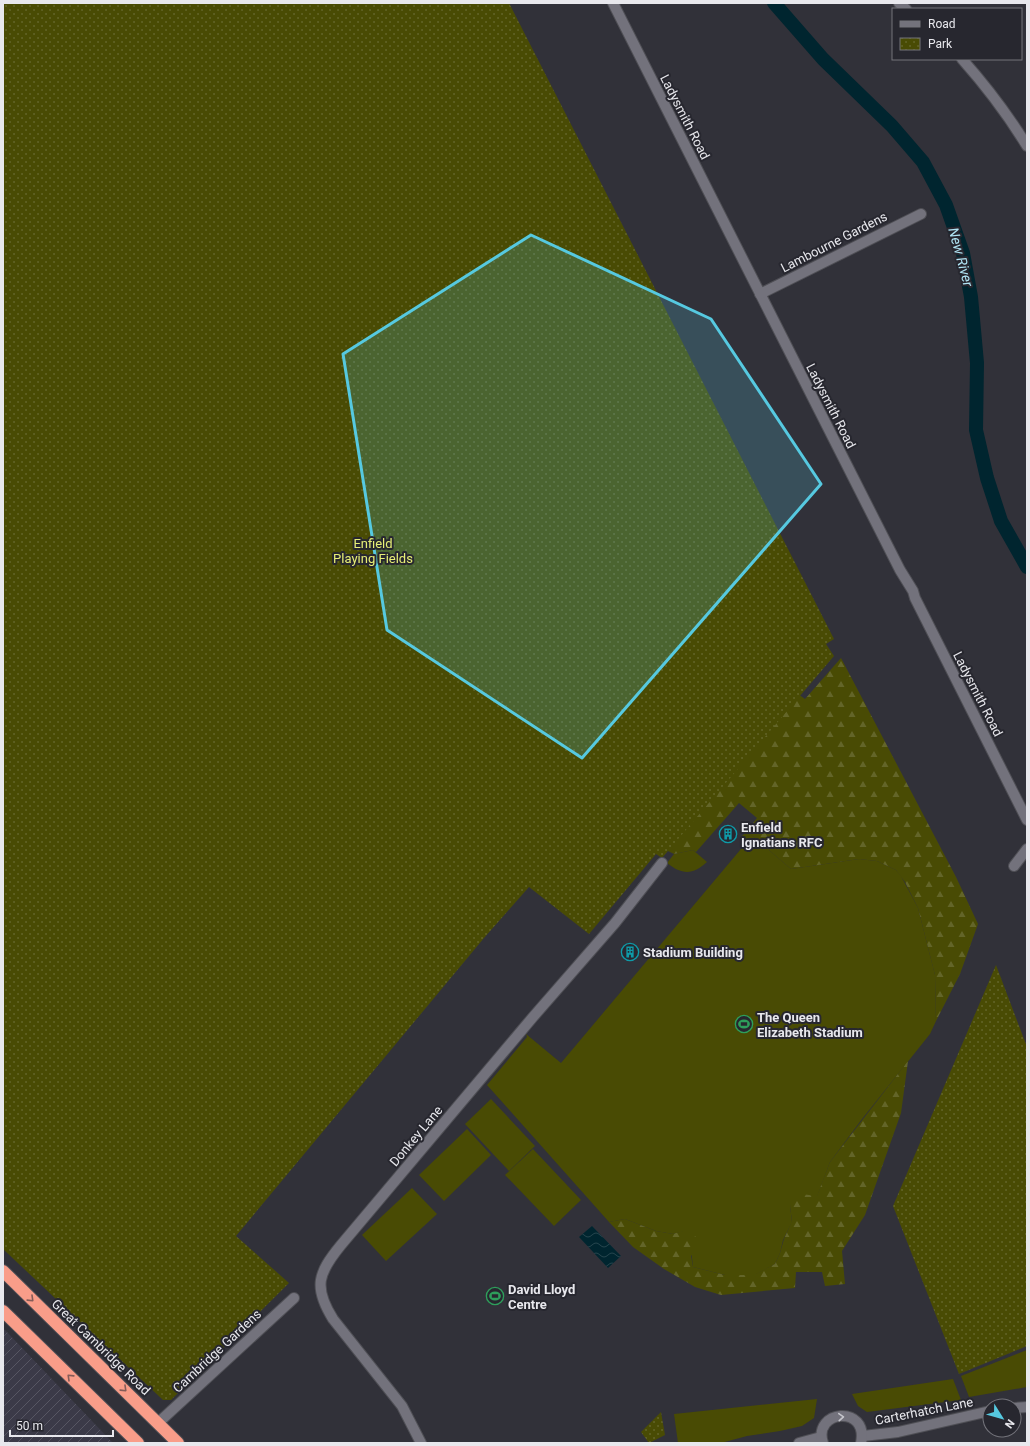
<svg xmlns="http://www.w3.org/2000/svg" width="1030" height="1446" viewBox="0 0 1030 1446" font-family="Roboto,sans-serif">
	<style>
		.industrial { fill: url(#industrial-furrows) }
		.grass { fill: #494b04 }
		.forest { fill: url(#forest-firs) }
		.park { fill: url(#park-dots) }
		.water { fill: url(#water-waves) }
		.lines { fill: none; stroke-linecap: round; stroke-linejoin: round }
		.canal { stroke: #00252f; stroke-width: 14 }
		.minor-casing { stroke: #4f4f55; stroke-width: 12 }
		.highway-casing { stroke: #4f4f55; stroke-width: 14 }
		.minor { stroke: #73727c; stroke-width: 10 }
		.highway { stroke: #f99d89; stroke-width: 12 }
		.oneway { stroke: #865c58 }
		.oneway2 { stroke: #c5c5cb }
		.marked { fill: #56c9e0; fill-opacity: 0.2; stroke: #56c9e0; stroke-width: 3; stroke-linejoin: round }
		.labels { text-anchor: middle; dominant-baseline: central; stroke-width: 4; stroke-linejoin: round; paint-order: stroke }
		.street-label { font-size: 13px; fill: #e8e8ed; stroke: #27272f }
		.park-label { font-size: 13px; fill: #e7ee76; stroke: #27272f }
		.poi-label { font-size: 13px; font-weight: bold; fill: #e8e8ed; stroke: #27272f; text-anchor: start }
		.water-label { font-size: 14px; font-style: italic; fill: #afe3f3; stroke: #27272f }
	</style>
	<defs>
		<pattern id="industrial-furrows" width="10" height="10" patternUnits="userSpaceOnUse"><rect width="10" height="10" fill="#3b3a48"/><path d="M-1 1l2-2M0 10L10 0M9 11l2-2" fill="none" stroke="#575663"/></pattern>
		<pattern id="forest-firs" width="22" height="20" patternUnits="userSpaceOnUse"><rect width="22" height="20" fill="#494b04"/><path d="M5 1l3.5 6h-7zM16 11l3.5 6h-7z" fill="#636529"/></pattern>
		<pattern id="park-dots" width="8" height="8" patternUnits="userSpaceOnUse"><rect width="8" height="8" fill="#494b04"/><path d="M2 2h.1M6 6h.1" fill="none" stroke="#636529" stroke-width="1.8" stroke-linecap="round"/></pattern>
		<pattern id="water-waves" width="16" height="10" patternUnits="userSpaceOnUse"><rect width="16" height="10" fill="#00252f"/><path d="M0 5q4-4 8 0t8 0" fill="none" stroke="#25454d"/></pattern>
	</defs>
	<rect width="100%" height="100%" fill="#313139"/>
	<polygon class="industrial" points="3,1329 5,1330 113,1443 3,1443"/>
	<g class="grass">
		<polygon points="747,831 791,869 859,859 877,861 896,870 901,876 918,908 935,975 936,1021 930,1034 862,1119 830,1162 817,1197 790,1206 792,1222 783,1240 780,1253 775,1264 755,1275 725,1275 693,1267 689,1230 673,1234 656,1231 625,1219 609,1222 487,1085 527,1037 526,1034 561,1063 746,843 740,838"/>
		<path d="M693,850L707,862C693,875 682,875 667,863L674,854Z"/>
		<polygon points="491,1099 535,1146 509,1171 465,1124"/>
		<polygon points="467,1129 491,1155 444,1201 419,1175"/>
		<polygon points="533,1149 581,1200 554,1226 505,1175"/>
		<polygon points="412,1188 437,1214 386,1261 362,1235"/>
		<polygon points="1027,1350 1027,1387 969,1397 961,1376"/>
		<polygon points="953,1379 961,1400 867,1412 858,1406 852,1394"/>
		<polygon points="817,1399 814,1418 802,1426 780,1431 747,1436 721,1443 678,1443 674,1414"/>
	</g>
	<g class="forest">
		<polygon points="841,658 956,877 978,924 960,974 936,1021 935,975 918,908 905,882 896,870 877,861 859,859 791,869 747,831 757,818 739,803 696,852 693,850 674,854 666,850 791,689 805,699"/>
		<polygon points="908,1061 901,1113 865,1215 842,1251 845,1284 825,1286 822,1272 796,1272 795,1288 721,1295 695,1287 664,1269 633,1247 609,1222 625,1219 656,1231 673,1234 689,1229 701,1243 691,1256 693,1267 725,1275 754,1275 775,1264 780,1253 784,1239 792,1221 790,1206 801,1194 817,1196 830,1162"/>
	</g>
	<g class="park">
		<polygon points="3,3 509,3 834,639 826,644 834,656 662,858 656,854 589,934 529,887 484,938 236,1236 289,1283 171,1400 163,1400 3,1249"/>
		<polygon points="996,965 1027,1047 1027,1346 959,1374 893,1206"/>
		<polygon points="661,1412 665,1435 649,1443 641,1432"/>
	</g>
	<polygon class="water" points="592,1226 621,1256 608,1268 579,1237"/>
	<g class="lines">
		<polyline class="canal" points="774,3 823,59 892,126 923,162 946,205 963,253 971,297 977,363 976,430 987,478 1001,521 1027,567"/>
		<defs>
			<g id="minor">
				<polyline points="613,3 900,570 913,591 915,598 1027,820"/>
				<polyline points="899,3 906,9"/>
				<path d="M962,59C986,86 1008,115 1027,146"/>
				<polyline points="760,294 921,214"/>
				<polyline points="1014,866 1027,849"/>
				<polyline points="1014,1408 1027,1407"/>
				<polyline points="158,1423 294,1298"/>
				<polyline points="863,1436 898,1432 990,1411"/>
				<path d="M421,1443L402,1406L333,1319C313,1287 318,1273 341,1245L533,1017L615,923L662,863"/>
				<polyline points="799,1443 821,1437"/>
				<path d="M823,1443C812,1410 869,1404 861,1443"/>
			</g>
			<g id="highway">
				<polyline points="3,1271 178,1443"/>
				<polyline points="3,1311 138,1443"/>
			</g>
		</defs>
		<use href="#minor" class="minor-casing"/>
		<use href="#highway" class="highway-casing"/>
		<use href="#minor" class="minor"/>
		<use href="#highway" class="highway"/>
	</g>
	<defs><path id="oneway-chevron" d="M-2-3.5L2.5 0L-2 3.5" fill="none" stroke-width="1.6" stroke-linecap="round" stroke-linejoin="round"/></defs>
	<g class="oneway">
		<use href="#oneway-chevron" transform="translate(31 1299) rotate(44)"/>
		<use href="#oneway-chevron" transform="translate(70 1377) rotate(-136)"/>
		<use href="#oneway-chevron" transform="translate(124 1389) rotate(44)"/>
	</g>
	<use class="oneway2" href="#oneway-chevron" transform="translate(841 1417) rotate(-4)"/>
	<path class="marked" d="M531,235L711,319L821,484L582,758L387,630L343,354Z"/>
	<defs>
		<symbol id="building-ring" viewBox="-11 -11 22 22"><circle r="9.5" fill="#27272f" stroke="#0f9aa8" stroke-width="1.5"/><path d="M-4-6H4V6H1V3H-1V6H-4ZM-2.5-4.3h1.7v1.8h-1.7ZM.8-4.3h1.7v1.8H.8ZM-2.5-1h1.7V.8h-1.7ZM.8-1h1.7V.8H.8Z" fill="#0f9aa8"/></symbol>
		<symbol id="stadium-ring" viewBox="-11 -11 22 22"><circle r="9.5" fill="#27272f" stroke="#2e9e5b" stroke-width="1.5"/><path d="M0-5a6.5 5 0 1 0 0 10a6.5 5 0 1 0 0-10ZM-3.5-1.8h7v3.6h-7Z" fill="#2e9e5b"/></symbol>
	</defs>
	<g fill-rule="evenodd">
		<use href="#building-ring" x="718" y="824" width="20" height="20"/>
		<use href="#building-ring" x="620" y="942" width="20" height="20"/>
		<use href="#stadium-ring" x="734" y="1014" width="20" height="20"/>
		<use href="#stadium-ring" x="485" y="1286" width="20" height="20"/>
	</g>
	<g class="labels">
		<g class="street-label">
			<text transform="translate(685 117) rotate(63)">Ladysmith Road</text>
			<text transform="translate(834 242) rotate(-27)">Lambourne Gardens</text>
			<text transform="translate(831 406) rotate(63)">Ladysmith Road</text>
			<text transform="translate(978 694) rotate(63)">Ladysmith Road</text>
			<text transform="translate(416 1136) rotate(-50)">Donkey Lane</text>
			<text transform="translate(101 1347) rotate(44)">Great Cambridge Road</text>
			<text transform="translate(217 1351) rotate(-43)">Cambridge Gardens</text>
			<text transform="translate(924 1411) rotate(-11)">Carterhatch Lane</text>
		</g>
		<g class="park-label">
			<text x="373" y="543">Enfield<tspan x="373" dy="15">Playing Fields</tspan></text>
		</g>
		<g class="poi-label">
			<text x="741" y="827">Enfield<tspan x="741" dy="15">Ignatians RFC</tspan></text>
			<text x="643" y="952">Stadium Building</text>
			<text x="757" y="1017">The Queen<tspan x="757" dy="15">Elizabeth Stadium</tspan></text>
			<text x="508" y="1289">David Lloyd<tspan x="508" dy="15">Centre</tspan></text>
		</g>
		<g class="water-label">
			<text transform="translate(961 257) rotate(75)">New River</text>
		</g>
	</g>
	<rect width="1030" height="1446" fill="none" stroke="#e8e8ed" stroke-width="8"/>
	<rect x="892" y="8" width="130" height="52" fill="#27272f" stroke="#74747b"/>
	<rect x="900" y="21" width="20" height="6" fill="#73727c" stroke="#74747b"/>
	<text x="928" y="28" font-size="12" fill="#e8e8ed">Road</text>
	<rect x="900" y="38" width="20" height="12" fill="url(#park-dots)" stroke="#74747b"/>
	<text x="928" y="48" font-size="12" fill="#e8e8ed">Park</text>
	<g transform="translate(1002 1418) rotate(127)"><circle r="19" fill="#27272f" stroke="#74747b"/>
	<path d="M0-3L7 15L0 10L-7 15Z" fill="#56c9e0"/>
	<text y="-6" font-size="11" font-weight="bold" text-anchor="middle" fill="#e8e8ed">N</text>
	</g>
	<path d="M10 1430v6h103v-6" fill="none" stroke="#e8e8ed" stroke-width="2"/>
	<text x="16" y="1430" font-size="12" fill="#e8e8ed" stroke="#27272f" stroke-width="3" paint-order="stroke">50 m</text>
</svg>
